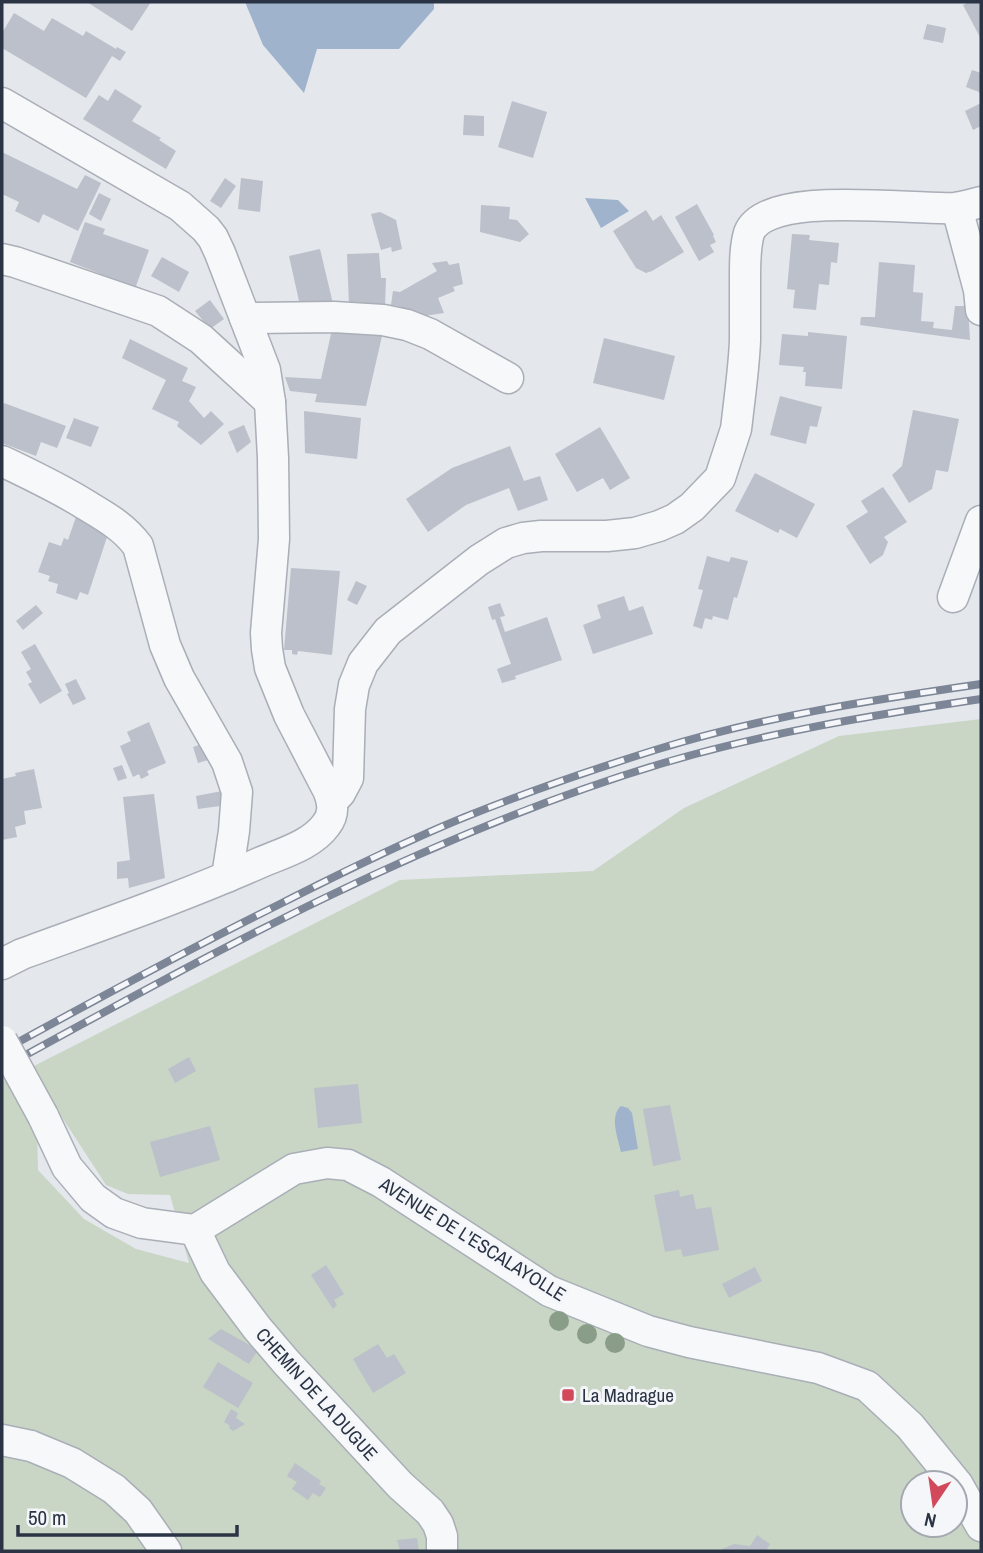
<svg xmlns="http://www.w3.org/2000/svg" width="983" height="1553" viewBox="0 0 983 1553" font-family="'Archivo Narrow',sans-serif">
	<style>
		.green { fill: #c9d6c5; fill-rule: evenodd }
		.water { fill: #9fb4cc }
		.building { fill: #bbc0ca }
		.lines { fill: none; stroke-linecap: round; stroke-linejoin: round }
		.minor-casing { stroke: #a9aeb7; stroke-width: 33 }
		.minor { stroke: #f7f8fa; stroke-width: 30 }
		.rail-casing { stroke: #7d8696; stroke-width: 8 }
		.rail { stroke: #f4f6f9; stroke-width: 5; stroke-dasharray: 16; stroke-linecap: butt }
		.minor-bridge-casing { stroke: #a9aeb7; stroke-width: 33; stroke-linecap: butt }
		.minor-bridge { stroke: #f7f8fa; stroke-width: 30 }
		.tree { fill: #899d89 }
		.poi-dot { fill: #d1495b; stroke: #f4f6f9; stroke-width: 2.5 }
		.labels { text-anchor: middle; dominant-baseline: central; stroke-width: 6; stroke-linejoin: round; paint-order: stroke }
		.street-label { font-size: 19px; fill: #2b3445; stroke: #f4f6f9 }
		.poi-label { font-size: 19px; fill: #2b3445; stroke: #f4f6f9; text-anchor: start }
	</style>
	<rect width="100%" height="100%" fill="#e4e7ec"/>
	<path class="green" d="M981,719V1551H2V1082L8,1079L37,1127L38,1170L84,1219L136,1249L189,1263L170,1195L128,1194L106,1185L30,1068L400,880L593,871L684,808L839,736ZM913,1483H955V1525H913Z"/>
	<g class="water">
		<polygon points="245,2 434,2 434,9 399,49 317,49 304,93 263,45"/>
		<polygon points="585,198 618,200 629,211 601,228"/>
		<path d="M621,1106L628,1108L632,1113L638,1149L621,1152C618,1138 609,1116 621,1106Z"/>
	</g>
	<g class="building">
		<polygon points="87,2 151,2 132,31"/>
		<polygon points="969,2 981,2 981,39 963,5"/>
		<polygon points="14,13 44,31 52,18 83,36 86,31 116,49 117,47 126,52 120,61 112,56 86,98 2,48 2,33"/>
		<polygon points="927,24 946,28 943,43 923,39"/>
		<polygon points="972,70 981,73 981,98 979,92 966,87"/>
		<polygon points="115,89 142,106 132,121 161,138 159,140 176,151 166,169 83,119 99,95 108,101"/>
		<polygon points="512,101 547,112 533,158 498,147"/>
		<polygon points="981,103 981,126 973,130 965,111"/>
		<polygon points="464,115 484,116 484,136 463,135"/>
		<polygon points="2,152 77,189 85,175 101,183 78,231 43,214 39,223 15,211 19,202 2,194"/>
		<polygon points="225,178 236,186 221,208 210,201"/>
		<polygon points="241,178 263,181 260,212 238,209"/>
		<polygon points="99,193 111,199 101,221 89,214"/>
		<polygon points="697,204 714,235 713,236 716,242 710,245 714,252 699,261 675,217"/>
		<polygon points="481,205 510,207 509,219 517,220 529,234 520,242 480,232"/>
		<polygon points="646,210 653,221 661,215 684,252 652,271 646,273 636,268 613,231"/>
		<polygon points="380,212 396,220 402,249 392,252 391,247 381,250 371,214"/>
		<polygon points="85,222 105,229 103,234 149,250 136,286 141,288 139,294 132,292 134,287 70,262"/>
		<polygon points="792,234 810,235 809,240 839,243 837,263 831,262 829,285 819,284 816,310 793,308 795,290 787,289"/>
		<polygon points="320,249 334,308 301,310 289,256"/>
		<polygon points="379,253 381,278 386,278 385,306 349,305 347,254"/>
		<polygon points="162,257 189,272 179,292 151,276"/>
		<polygon points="447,261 449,265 459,263 463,284 453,287 455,291 438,298 444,313 424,316 399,317 399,306 391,305 393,291 400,292 437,271 432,263"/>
		<polygon points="879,262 915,265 913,292 923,293 921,321 934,322 933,328 952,330 955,306 968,306 970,340 860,325 861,317 875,317"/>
		<polygon points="210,300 224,319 210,329 195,311"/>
		<polygon points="333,325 382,336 366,406 315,402 317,394 290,391 285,377 321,379"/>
		<polygon points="808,332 847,336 842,389 805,386 806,372 803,372 804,367 779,365 782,334 808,336"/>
		<polygon points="604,338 675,356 664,400 593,383"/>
		<polygon points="130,339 188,368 182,381 196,387 189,401 204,418 211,411 224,424 201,445 177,426 179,422 152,409 166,380 122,358"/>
		<polygon points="780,396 822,407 817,427 810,426 806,444 770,435"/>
		<polygon points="4,403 66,426 57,448 41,442 36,456 2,443 2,410"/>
		<polygon points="913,410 959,419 948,472 936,470 932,489 909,503 892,475 902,466"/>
		<polygon points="304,411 361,418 357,459 305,453"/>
		<polygon points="74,418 99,427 91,447 66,438"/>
		<polygon points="244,425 251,442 237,453 228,432"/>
		<polygon points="600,427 630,478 610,490 603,478 577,492 555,454"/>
		<polygon points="510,446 524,481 540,476 548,500 518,511 509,488 466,505 428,532 406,499 452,468"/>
		<polygon points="755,473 815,504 797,538 780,529 778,533 735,511"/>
		<polygon points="883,487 907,522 884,537 888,542 883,555 870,564 846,526 868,512 861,501"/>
		<polygon points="76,517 108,534 88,595 80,592 77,600 56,593 58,584 48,581 50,576 38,572 49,542 61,546 64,538 68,540"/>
		<polygon points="707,556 729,562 731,557 748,561 737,598 734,597 728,620 713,616 712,620 705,618 702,629 693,626 703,590 698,589"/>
		<polygon points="291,568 340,571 332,655 298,651 297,655 292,654 292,650 284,650"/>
		<polygon points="356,581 367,586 357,605 347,600"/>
		<polygon points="624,596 629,611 643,606 653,634 593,654 583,625 601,618 597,605"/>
		<polygon points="500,603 505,616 500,617 505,632 547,617 562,660 515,676 516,679 502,683 497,669 511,664 495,619 492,620 488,607"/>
		<polygon points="36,605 43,613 23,630 16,621"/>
		<polygon points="35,644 62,691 40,704 28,684 32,682 26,672 31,669 21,652"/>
		<polygon points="76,679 86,699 73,705 67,694 69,693 65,684"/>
		<polygon points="149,722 166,763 147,771 149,775 141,779 139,774 133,777 120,746 131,741 127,732"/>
		<polygon points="207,742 215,758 198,763 193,747"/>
		<polygon points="122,765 127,778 118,781 113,768"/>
		<polygon points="34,769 42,808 24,811 26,824 15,827 17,837 2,840 2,779 16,776 15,773"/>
		<polygon points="222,791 220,806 198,809 196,796"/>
		<polygon points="154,794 165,878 129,888 128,878 117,879 117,862 130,860 123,797"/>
		<polygon points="189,1057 196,1071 175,1083 168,1069"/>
		<polygon points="358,1084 362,1123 318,1128 314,1088"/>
		<polygon points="670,1105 681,1160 653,1166 643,1109"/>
		<polygon points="210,1126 220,1160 160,1177 150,1142"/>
		<polygon points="679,1190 680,1197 693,1194 696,1209 711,1207 719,1250 683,1257 681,1249 665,1252 654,1195"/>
		<polygon points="326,1265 344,1294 334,1300 337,1305 333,1309 311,1275"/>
		<polygon points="755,1267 762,1281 729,1298 722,1284"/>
		<polygon points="221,1329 258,1350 249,1364 208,1339"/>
		<polygon points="378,1344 387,1358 394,1354 406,1373 373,1393 353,1359"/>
		<polygon points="218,1362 253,1383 238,1408 203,1387"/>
		<polygon points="564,1387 578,1399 573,1404 559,1393"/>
		<polygon points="231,1409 238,1413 236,1418 245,1424 233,1431 229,1428 230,1426 224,1422"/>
		<polygon points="295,1463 321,1481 319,1484 326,1488 320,1497 313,1493 308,1500 292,1489 297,1482 287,1476"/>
		<polygon points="757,1535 770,1544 766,1551 718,1551 734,1544 750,1546"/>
		<polygon points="417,1538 419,1551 400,1551 397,1540"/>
	</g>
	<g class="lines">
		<defs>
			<g id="minor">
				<path d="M2,103L180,206L206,229L213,238L220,253L265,370L270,402L273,458L274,539L266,633L267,649L270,668L289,715L328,790C333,802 335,814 326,825C311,846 279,854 257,864C180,898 101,925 22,954L2,964"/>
				<polyline points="957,208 979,290 981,310"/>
				<polyline points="2,259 15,262 158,311 201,339 270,402"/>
				<polyline points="245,318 334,317 383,320 407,325 430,334 508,378"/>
				<path d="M2,461C31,475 59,488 86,505C106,517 124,527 138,546L165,645L179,678L227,762L237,792L234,831L227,877"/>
				<polyline points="953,597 981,521"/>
				<path d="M332,801L340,793L348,778L350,709L354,685L363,663L388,631L479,560L506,543L523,538L541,536H607L635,533L659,526L675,519L692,507L720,478L736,429L737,421C740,394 744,367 745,340C745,319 745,297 745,276C745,262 745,247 749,233C766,188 914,211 955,208C964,207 973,204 981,202"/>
				<polyline points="43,1116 67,1167 93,1198 114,1213 142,1223 195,1230 294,1169 327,1163 348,1165 381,1182 549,1291 648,1331 689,1342 818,1368 867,1386 910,1426 958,1485 981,1526"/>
				<polyline points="195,1230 215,1272 257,1328 286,1362 400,1485 430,1512 438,1524 442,1536 442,1551"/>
				<polyline points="2,1440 31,1446 72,1463 114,1489 138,1511 166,1551"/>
			</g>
		</defs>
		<use href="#minor" class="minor-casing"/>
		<use href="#minor" class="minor"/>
		<defs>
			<g id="rail">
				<path d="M2,1051C93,1001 185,951 278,905C339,874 401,843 465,817C527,792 591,770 655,750C760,717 872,700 981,684"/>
				<path d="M2,1068C213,952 428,834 660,764C764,733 873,715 981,699"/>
			</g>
		</defs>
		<use href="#rail" class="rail-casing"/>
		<use href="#rail" class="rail"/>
		<defs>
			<polyline id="minor-bridge" points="2,1041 43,1116"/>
		</defs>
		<use href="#minor-bridge" class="minor-bridge-casing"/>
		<use href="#minor-bridge" class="minor-bridge"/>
	</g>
	<g class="tree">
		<circle cx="559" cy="1321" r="10"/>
		<circle cx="587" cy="1334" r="10"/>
		<circle cx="615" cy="1343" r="10"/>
	</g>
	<rect class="poi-dot" x="561" y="1388" width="14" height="14" rx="3.5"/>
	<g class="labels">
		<g class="street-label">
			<text transform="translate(473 1239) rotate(32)">AVENUE DE L'ESCALAYOLLE</text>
			<text transform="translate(317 1394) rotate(48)">CHEMIN DE LA DUGUE</text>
		</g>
		<g class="poi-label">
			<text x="582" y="1395">La Madrague</text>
		</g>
	</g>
	<rect width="983" height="1553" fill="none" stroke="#2b3445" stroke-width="7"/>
	<g transform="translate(934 1504) rotate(193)"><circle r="33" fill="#f4f6f9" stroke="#a4a8b1" stroke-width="2"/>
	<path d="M0-5L12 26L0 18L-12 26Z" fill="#d1495b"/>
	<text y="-10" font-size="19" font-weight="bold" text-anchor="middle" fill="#2b3445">N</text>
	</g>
	<path d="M18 1525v10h219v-10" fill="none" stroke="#2b3445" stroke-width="3.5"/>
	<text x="28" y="1525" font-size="21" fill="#2b3445" stroke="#f4f6f9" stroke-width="5" paint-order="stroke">50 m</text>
</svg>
